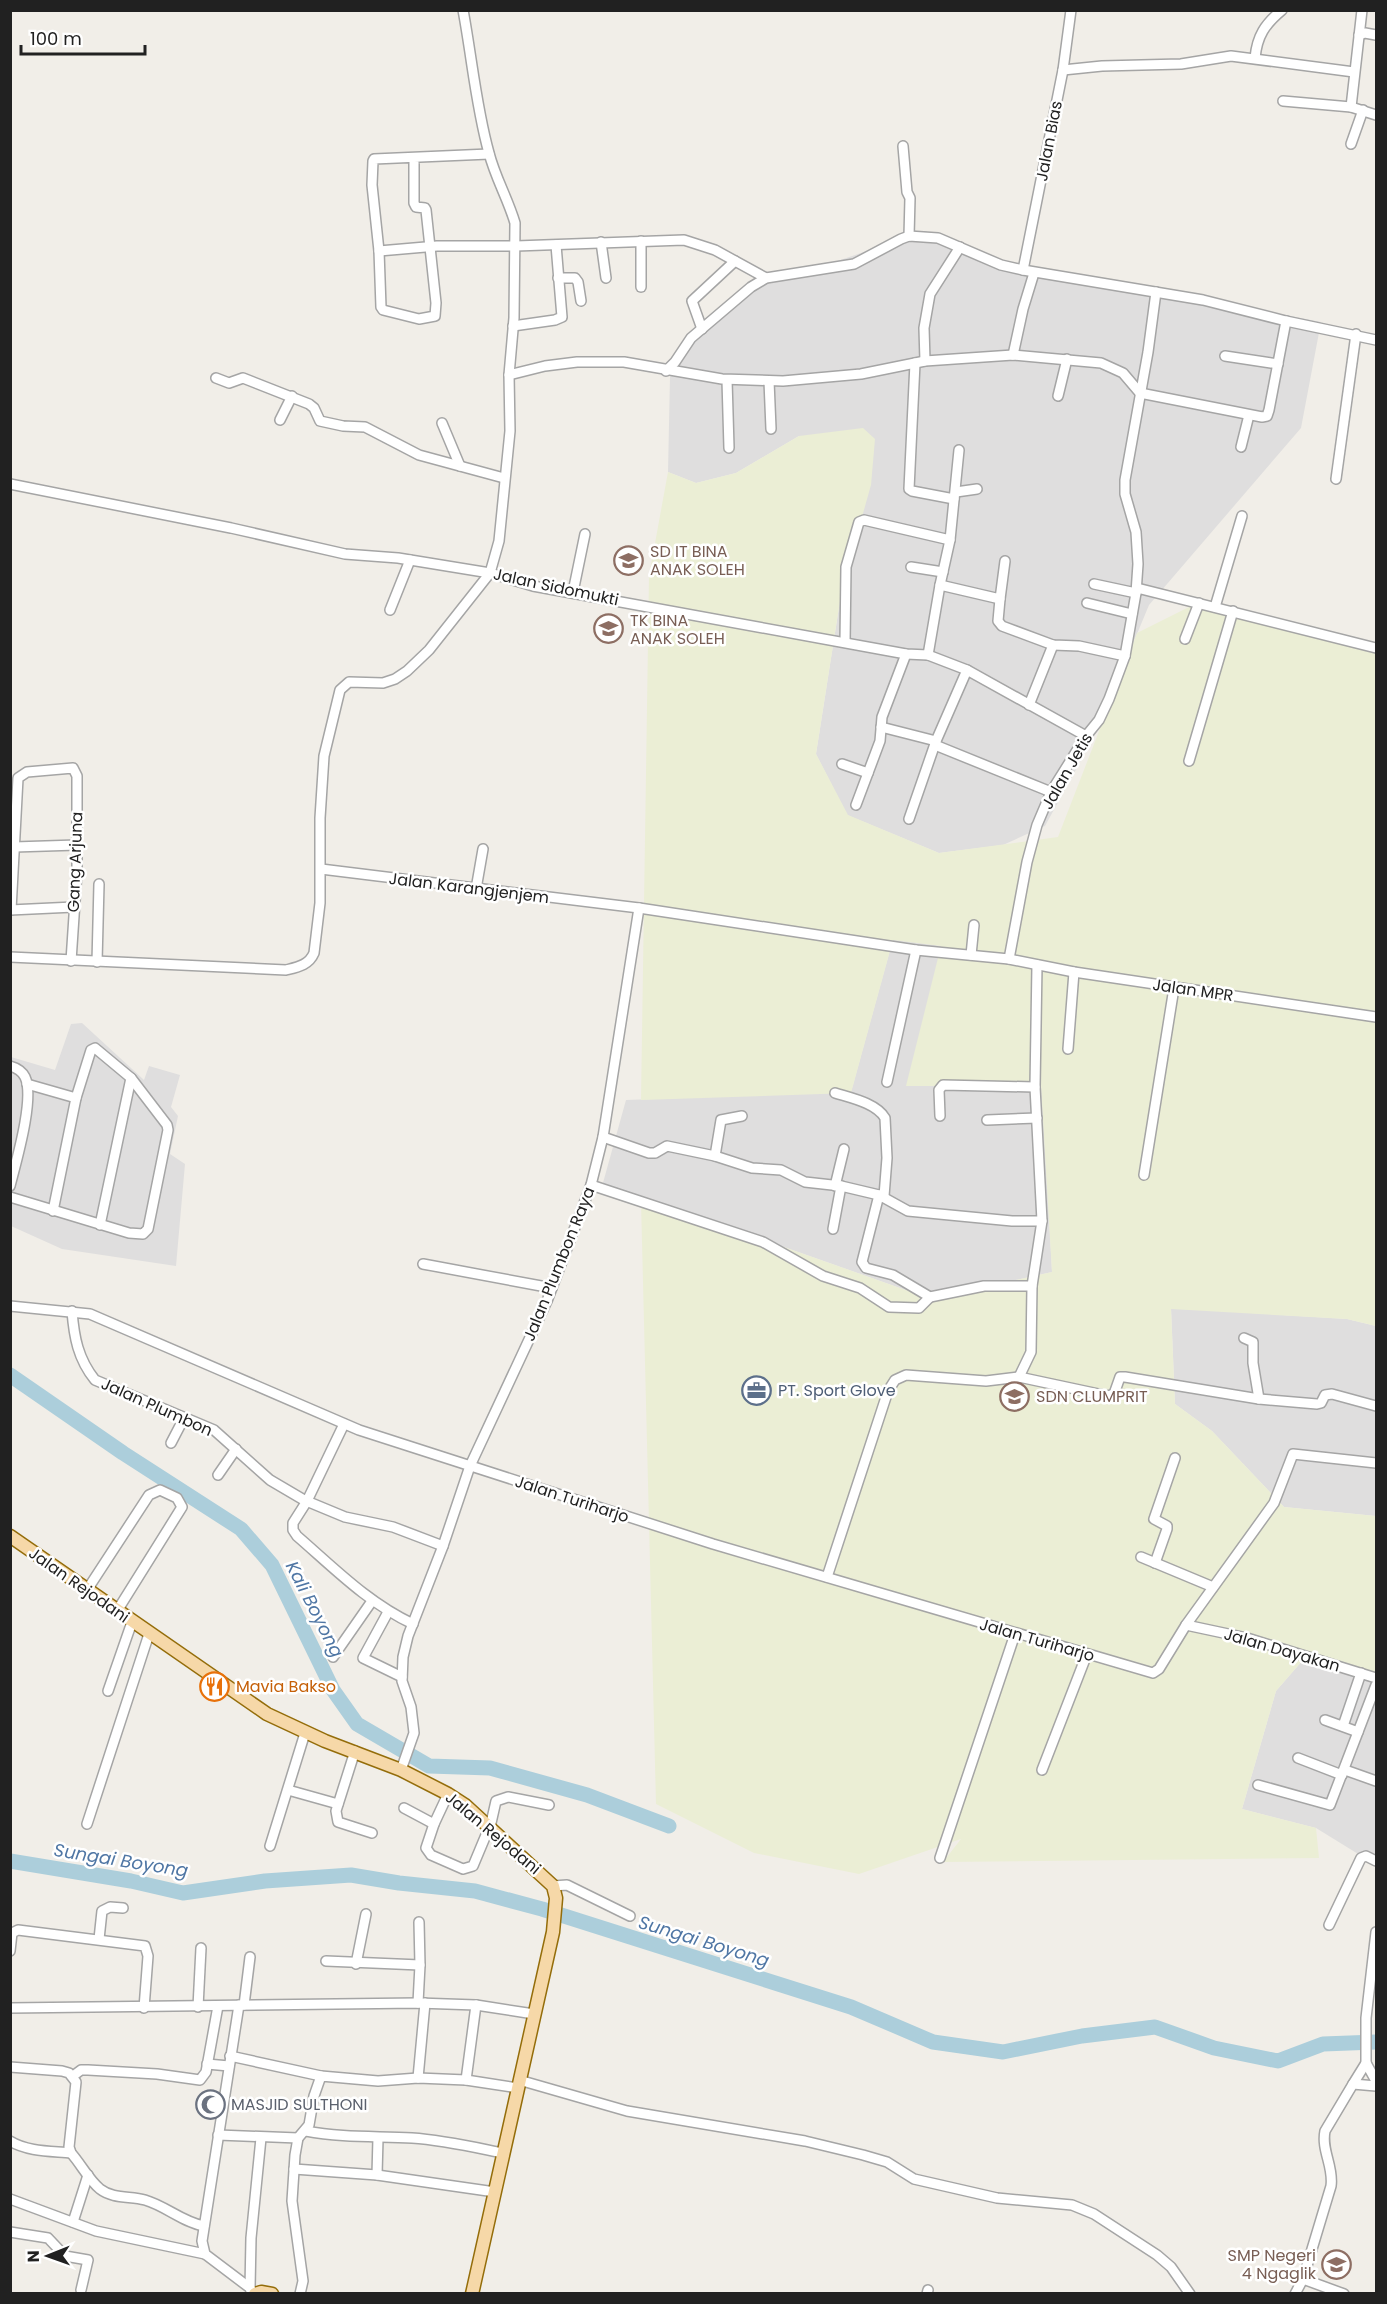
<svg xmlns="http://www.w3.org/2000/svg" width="1387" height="2304" viewBox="0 0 1387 2304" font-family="Poppins,sans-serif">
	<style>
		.residential { fill: #dfdede }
		.farmland { fill: #ebeed5 }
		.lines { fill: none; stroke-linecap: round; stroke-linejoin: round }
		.river { stroke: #accedb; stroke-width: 15 }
		.minor-casing { stroke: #a5a5a5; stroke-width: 12 }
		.major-casing { stroke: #946d0a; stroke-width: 15 }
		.minor { stroke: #fff; stroke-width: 9 }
		.major { stroke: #f6d8a8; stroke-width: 12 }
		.labels { text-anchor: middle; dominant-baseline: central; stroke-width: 5; stroke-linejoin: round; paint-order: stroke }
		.street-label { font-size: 16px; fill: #212121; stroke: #fff }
		.education-label { font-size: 16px; fill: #785e54; stroke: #fff; text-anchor: start }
		.service-label { font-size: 16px; fill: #4e5e75; stroke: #fff; text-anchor: start }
		.food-label { font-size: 16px; fill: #c56008; stroke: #fff; text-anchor: start }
		.worship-label { font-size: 16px; fill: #5b616d; stroke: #fff; text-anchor: start }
		.water-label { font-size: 18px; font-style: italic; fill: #4f76a4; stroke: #fff }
	</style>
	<rect width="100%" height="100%" fill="#f1eee8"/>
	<g class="residential">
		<polygon points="925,231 1006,261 1321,322 1301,428 1149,605 1096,733 1045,826 1003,845 939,853 847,815 816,754 842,588 799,436 736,473 696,483 668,472 670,377 693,340 754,290 767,281 788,278"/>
		<polygon points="893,939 942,946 907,1086 1042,1086 1052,1272 931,1299 756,1237 601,1190 626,1100 851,1092"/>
		<polygon points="82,1023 144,1080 149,1066 180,1075 171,1107 178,1116 170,1154 185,1164 176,1266 62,1249 11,1226 11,1057 55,1070 71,1024"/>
		<polygon points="1171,1308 1347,1319 1376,1326 1376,1516 1284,1507 1212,1431 1175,1404"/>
		<polygon points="1309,1653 1376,1673 1376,1865 1316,1828 1242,1809 1276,1691"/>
	</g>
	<polygon class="farmland" points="863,428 875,439 871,485 842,588 816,754 848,815 939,853 1058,837 1137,633 1193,605 1376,654 1376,1326 1347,1319 1171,1309 1175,1404 1212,1431 1284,1507 1376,1516 1376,1673 1309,1653 1276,1691 1242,1809 1316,1828 1319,1858 943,1862 961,1839 859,1874 754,1853 656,1804 641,1202 756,1237 931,1299 1052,1272 1041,1086 906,1086 941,946 893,940 851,1093 641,1100 649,576 668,472 696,483 736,473 799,436"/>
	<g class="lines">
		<g class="river">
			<polyline points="10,1375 123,1453 241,1529 272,1565 333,1690 357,1724 429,1766 490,1768 587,1795 669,1826"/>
			<polyline points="10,1861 131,1881 183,1893 265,1881 351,1875 399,1883 475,1891 542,1909 851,2007 933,2042 1003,2052 1082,2036 1155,2027 1214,2048 1278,2061 1323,2044 1376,2042"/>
		</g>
		<defs>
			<g id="minor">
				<polyline points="1359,35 1365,33 1376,35"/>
				<path d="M1255,58C1257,36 1265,24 1282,10"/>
				<polyline points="1063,70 1102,66 1181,64 1231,56 1354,72"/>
				<polyline points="1283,101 1351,107 1376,115"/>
				<polyline points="1351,107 1362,10"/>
				<polyline points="1351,144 1363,110"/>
				<polyline points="903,146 907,192 910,198 909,236"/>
				<polyline points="414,158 414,203 416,207 425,208 426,210 436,303 435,316 419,319 383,310 381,307 379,251 372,185 373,161 374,159 489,154"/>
				<polyline points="641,241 641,287"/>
				<polyline points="601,242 606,278"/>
				<polyline points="379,251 437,246 516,246 684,240 715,250 766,278"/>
				<polyline points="1023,270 1063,70 1071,10"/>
				<polyline points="558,278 575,278 578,282 581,301"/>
				<polyline points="513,326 555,320 562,317 556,245"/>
				<polyline points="702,329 692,301 735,261"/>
				<polyline points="1013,355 1023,309 1034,273"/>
				<polyline points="1225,356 1278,364"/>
				<polyline points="925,361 924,328 930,294 960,247"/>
				<polyline points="915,363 909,489 912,491 954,499"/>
				<polyline points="666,371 675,362 691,338 751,287 766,278 854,264 901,239 909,236 938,238 1001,265 1023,270 1203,300 1286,321 1376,340"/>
				<polyline points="509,375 545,366 577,362 624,362 722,379 783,381 861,374 925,361 1013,355 1101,363 1123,373 1140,393 1262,417 1267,416 1269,410 1286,321"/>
				<polyline points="216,378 229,383 243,378 309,404 314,408 320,421 343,426 365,427 419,455 504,478"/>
				<polyline points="727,380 729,448"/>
				<polyline points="769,381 771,429"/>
				<polyline points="1058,396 1067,359"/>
				<polyline points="280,420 292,396"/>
				<polyline points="442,423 460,466"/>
				<polyline points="1241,447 1249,415"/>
				<polyline points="1336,479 1356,334"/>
				<polyline points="10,484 231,528 345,554 398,558 490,573 533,586 906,654 928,655 967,670 1086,736"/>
				<polyline points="956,492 977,489"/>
				<polyline points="911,567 943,572"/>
				<polyline points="1094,584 1136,593"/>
				<polyline points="940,585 1000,599 1005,561"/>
				<polyline points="1137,588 1376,648"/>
				<polyline points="573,592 585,534"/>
				<polyline points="1000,599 998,621 1002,626 1053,645 1079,646 1125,656"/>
				<polyline points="1087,603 1132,614"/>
				<polyline points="1215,607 1242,516"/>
				<polyline points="390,610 410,560"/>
				<polyline points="1185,639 1199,603"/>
				<polyline points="845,642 846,567 859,522 864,520 950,540"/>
				<polyline points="928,655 940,585 950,540 959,450"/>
				<polyline points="1029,705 1053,645"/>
				<polyline points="881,727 936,741"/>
				<polyline points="935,745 1051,792"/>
				<polyline points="1189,761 1233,611"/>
				<polyline points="842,764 868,773"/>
				<polyline points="856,805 880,741 882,717 906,654"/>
				<polyline points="909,819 936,741 967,670"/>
				<polyline points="14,847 77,845"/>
				<polyline points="321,869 639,908 916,950 1009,959 1074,972 1376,1017"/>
				<polyline points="476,889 483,849"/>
				<polyline points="10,910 74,907"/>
				<polyline points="11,910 18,778 27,772 73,768 77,776 77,871 71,961"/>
				<polyline points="971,955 974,925"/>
				<path d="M10,957L286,970C298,967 309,965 314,953L320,903V818L324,756L340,690L349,682L383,683L395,679L407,671L429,650L490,573L499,541L510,431L509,375L514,318L515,223C508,199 495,177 489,153C476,107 472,58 463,10"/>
				<polyline points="1009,959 1027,862 1037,825 1051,792 1086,736 1099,720 1109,699 1125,656 1136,593 1138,564 1136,532 1125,494 1125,480 1148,352 1156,292"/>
				<polyline points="97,962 99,884"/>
				<polyline points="1068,1049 1074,972"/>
				<path d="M10,1066C17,1068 22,1071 25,1077C35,1098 16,1162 10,1186"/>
				<polyline points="887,1082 916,950"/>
				<polyline points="27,1084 76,1098 53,1211"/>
				<path d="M835,1093C851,1098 876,1103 885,1118L887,1158L884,1196"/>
				<polyline points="940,1116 939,1090 943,1085 1035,1087"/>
				<polyline points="987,1120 1037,1118"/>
				<polyline points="603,1137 649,1153 655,1153 667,1146 715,1156 752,1168 781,1170 805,1182 841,1186 879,1195 908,1211 1012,1221 1042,1221"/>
				<polyline points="715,1156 721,1120 742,1116"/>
				<polyline points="1144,1175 1174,988"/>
				<polyline points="591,1185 763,1242 823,1276 860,1288 889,1307 919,1308 930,1297"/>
				<polyline points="835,1186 844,1149"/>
				<polyline points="879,1195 862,1262 866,1268 893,1275 930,1297 984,1286 1032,1286"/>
				<polyline points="10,1197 129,1233 143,1234 148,1229 168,1130 167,1125 131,1078 95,1048 91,1050 76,1098"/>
				<polyline points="100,1225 131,1078"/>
				<polyline points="833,1229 841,1186"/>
				<polyline points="423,1264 552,1288"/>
				<polyline points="10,1306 90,1314 359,1430 713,1544 1153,1673 1159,1669 1186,1625 1274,1503 1293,1454 1376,1463"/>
				<path d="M72,1311C74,1337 78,1359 95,1380L214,1430L270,1480L304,1500L345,1517L393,1527L443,1546"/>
				<polyline points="1244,1338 1253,1342 1253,1363 1259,1399"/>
				<polyline points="1019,1377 1031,1352 1032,1286 1042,1221 1035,1087 1037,965"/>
				<path d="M344,1424L307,1501L293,1523V1530L297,1536C334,1568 368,1603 413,1624"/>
				<polyline points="171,1443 184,1418"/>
				<polyline points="218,1475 236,1449"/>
				<polyline points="1141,1557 1213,1587"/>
				<polyline points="1155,1563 1167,1529 1167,1526 1154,1519 1175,1458"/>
				<polyline points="827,1577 888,1391 895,1380 906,1375 986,1381 1019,1377 1108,1396 1114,1394 1120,1377 1125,1377 1259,1399 1317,1404 1321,1403 1325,1395 1332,1394 1376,1406"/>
				<polyline points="87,1590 149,1495 160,1490 177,1498 182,1507 117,1611"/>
				<polyline points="388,1612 363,1658 402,1677"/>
				<polyline points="1186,1625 1247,1638 1376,1678"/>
				<polyline points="333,1657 372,1601"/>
				<polyline points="108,1691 132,1622"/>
				<polyline points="1325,1720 1358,1732"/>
				<polyline points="1343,1726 1361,1673"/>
				<polyline points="355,1751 336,1811 338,1822 372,1833"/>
				<polyline points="1298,1758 1342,1775"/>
				<polyline points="401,1770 414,1733 411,1707 402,1681 403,1657 408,1636 443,1546 470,1466 547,1301 591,1185 603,1137 639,908"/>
				<polyline points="1042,1770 1087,1654"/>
				<polyline points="1345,1770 1376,1781"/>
				<polyline points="1258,1785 1330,1805 1376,1685"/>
				<polyline points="288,1790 338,1804"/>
				<polyline points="448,1794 434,1824 426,1848 431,1855 463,1869 473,1866 491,1823 496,1801 508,1797 549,1805"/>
				<polyline points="404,1808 434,1824"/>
				<polyline points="87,1824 149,1634"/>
				<polyline points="270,1846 305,1733"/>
				<polyline points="940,1858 1015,1634"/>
				<polyline points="553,1886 567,1885 630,1916"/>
				<polyline points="1329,1925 1361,1858 1366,1856 1376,1861"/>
				<polyline points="99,1939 102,1911 110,1907 123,1908"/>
				<polyline points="10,1951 12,1933 18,1930 145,1946 148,1956 144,2008"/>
				<polyline points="326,1961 420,1965"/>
				<polyline points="356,1964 366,1914"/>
				<polyline points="418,2003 420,1965 419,1922"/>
				<polyline points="239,2005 202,2241 205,2254 250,2288 252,2294"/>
				<polyline points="244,2005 250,1957"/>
				<polyline points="198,2007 201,1948"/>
				<polyline points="10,2008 418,2003 476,2005 534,2014"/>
				<polyline points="230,2056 321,2076"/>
				<polyline points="1366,2063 1376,2081"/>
				<polyline points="207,2064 229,2066"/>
				<path d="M10,2067L62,2071L69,2073L76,2082L69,2147L71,2153C81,2164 88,2179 100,2189C113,2199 130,2196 145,2200C166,2206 182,2222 204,2226"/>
				<polyline points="73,2076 81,2070 88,2070 157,2074 200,2080 206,2072 218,2006"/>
				<polyline points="418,2078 425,2003"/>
				<polyline points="466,2080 476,2005"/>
				<polyline points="519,2080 627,2111 805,2141 863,2155 887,2162 914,2179 997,2198 1072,2205 1094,2214 1157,2255 1171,2267 1190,2294"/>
				<polyline points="1353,2084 1366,2063 1366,2018 1376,1932"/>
				<path d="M306,2131C342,2138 377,2136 412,2138C443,2140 473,2147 503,2153"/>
				<polyline points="218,2135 298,2138"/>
				<path d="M10,2141C28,2152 52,2151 71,2153"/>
				<polyline points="294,2169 377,2175 495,2192"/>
				<polyline points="377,2175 378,2138"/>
				<polyline points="10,2199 96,2231 205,2254"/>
				<polyline points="73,2222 88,2175"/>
				<polyline points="10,2232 48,2238 65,2256 88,2260 81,2290"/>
				<polyline points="1303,2279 1344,2294"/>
				<polyline points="250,2288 251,2238 261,2138"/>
				<polyline points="300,2294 303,2281 292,2201 295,2155 298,2138 309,2125 314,2096 321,2076 378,2081 418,2078 466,2080 518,2088"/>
				<polyline points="927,2294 928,2290"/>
				<path d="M1295,2294L1303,2279L1331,2186C1334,2167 1321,2150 1325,2131L1353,2084L1376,2086"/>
			</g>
			<g id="major">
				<polyline points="10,1536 267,1714 325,1741 401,1770 448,1794 465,1805 553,1886 556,1898 553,1932 472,2294"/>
				<polyline points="255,2294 261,2292 272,2294"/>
			</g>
		</defs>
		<use href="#minor" class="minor-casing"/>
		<use href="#major" class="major-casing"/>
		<use href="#minor" class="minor"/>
		<use href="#major" class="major"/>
	</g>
	<defs>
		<symbol id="school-ring" viewBox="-11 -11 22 22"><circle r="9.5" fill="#fff" stroke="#8d6e63" stroke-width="1.5"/><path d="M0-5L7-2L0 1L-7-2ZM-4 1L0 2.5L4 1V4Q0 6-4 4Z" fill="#8d6e63"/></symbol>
		<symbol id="office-ring" viewBox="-11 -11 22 22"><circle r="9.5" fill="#fff" stroke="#5c6f8a" stroke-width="1.5"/><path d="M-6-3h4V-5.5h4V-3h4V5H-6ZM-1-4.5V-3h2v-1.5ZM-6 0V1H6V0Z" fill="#5c6f8a"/></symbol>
		<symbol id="restaurant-ring" viewBox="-11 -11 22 22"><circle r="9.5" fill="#fff" stroke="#e8710a" stroke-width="1.5"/><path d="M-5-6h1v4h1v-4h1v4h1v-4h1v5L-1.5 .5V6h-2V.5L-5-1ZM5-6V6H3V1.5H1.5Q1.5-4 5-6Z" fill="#e8710a"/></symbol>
		<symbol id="mosque-ring" viewBox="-11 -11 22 22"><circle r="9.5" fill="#fff" stroke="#6b7280" stroke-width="1.5"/><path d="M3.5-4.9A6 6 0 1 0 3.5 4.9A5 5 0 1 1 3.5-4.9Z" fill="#6b7280"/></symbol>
	</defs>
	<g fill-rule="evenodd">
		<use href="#school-ring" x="612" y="544" width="33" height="33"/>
		<use href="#school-ring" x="592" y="612" width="33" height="33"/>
		<use href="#office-ring" x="740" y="1374" width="33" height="33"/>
		<use href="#school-ring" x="998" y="1380" width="33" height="33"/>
		<use href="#restaurant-ring" x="198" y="1670" width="33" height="33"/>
		<use href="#mosque-ring" x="194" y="2088" width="33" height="33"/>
		<use href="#school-ring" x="1320" y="2248" width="33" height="33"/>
	</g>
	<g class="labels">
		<g class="street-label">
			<text transform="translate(1049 141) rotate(-79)">Jalan Bias</text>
			<text transform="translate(556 587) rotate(12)">Jalan Sidomukti</text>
			<text transform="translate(1067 771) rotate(-60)">Jalan Jetis</text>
			<text transform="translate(75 862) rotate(-88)">Gang Arjuna</text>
			<text transform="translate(469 888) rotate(7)">Jalan Karangjenjem</text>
			<text transform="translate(1193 990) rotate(8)">Jalan MPR</text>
			<text transform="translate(559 1264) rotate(-68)">Jalan Plumbon Raya</text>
			<text transform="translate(157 1407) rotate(24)">Jalan Plumbon</text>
			<text transform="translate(572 1499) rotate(18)">Jalan Turiharjo</text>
			<text transform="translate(79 1585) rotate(35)">Jalan Rejodani</text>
			<text transform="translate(1037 1640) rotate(16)">Jalan Turiharjo</text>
			<text transform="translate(1282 1650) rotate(16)">Jalan Dayakan</text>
			<text transform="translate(493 1833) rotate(40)">Jalan Rejodani</text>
		</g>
		<g class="education-label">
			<text x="650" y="551">SD IT BINA<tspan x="650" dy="18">ANAK SOLEH</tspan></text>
			<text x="630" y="620">TK BINA<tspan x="630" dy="18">ANAK SOLEH</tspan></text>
			<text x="1036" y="1396">SDN CLUMPRIT</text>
			<text x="1316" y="2255" text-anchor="end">SMP Negeri<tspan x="1316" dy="18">4 Ngaglik</tspan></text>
		</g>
		<g class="service-label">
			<text x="778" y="1390">PT. Sport Glove</text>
		</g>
		<g class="food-label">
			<text x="236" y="1686">Mavia Bakso</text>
		</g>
		<g class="worship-label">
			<text x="231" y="2104">MASJID SULTHONI</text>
		</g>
		<g class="water-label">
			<text transform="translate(315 1609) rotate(63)">Kali Boyong</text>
			<text transform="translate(121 1860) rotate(9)">Sungai Boyong</text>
			<text transform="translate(704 1941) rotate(17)">Sungai Boyong</text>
		</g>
	</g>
	<rect width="1387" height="2304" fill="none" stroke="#212121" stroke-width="24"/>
	<g transform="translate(48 2256) rotate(269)" stroke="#ffffff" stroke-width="4.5" paint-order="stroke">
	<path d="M0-4.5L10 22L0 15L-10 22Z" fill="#212121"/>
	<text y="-9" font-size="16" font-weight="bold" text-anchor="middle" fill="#212121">N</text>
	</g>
	<path d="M21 45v9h124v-9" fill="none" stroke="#212121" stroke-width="3"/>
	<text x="30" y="45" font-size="18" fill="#212121" stroke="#ffffff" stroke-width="4.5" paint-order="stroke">100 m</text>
</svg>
